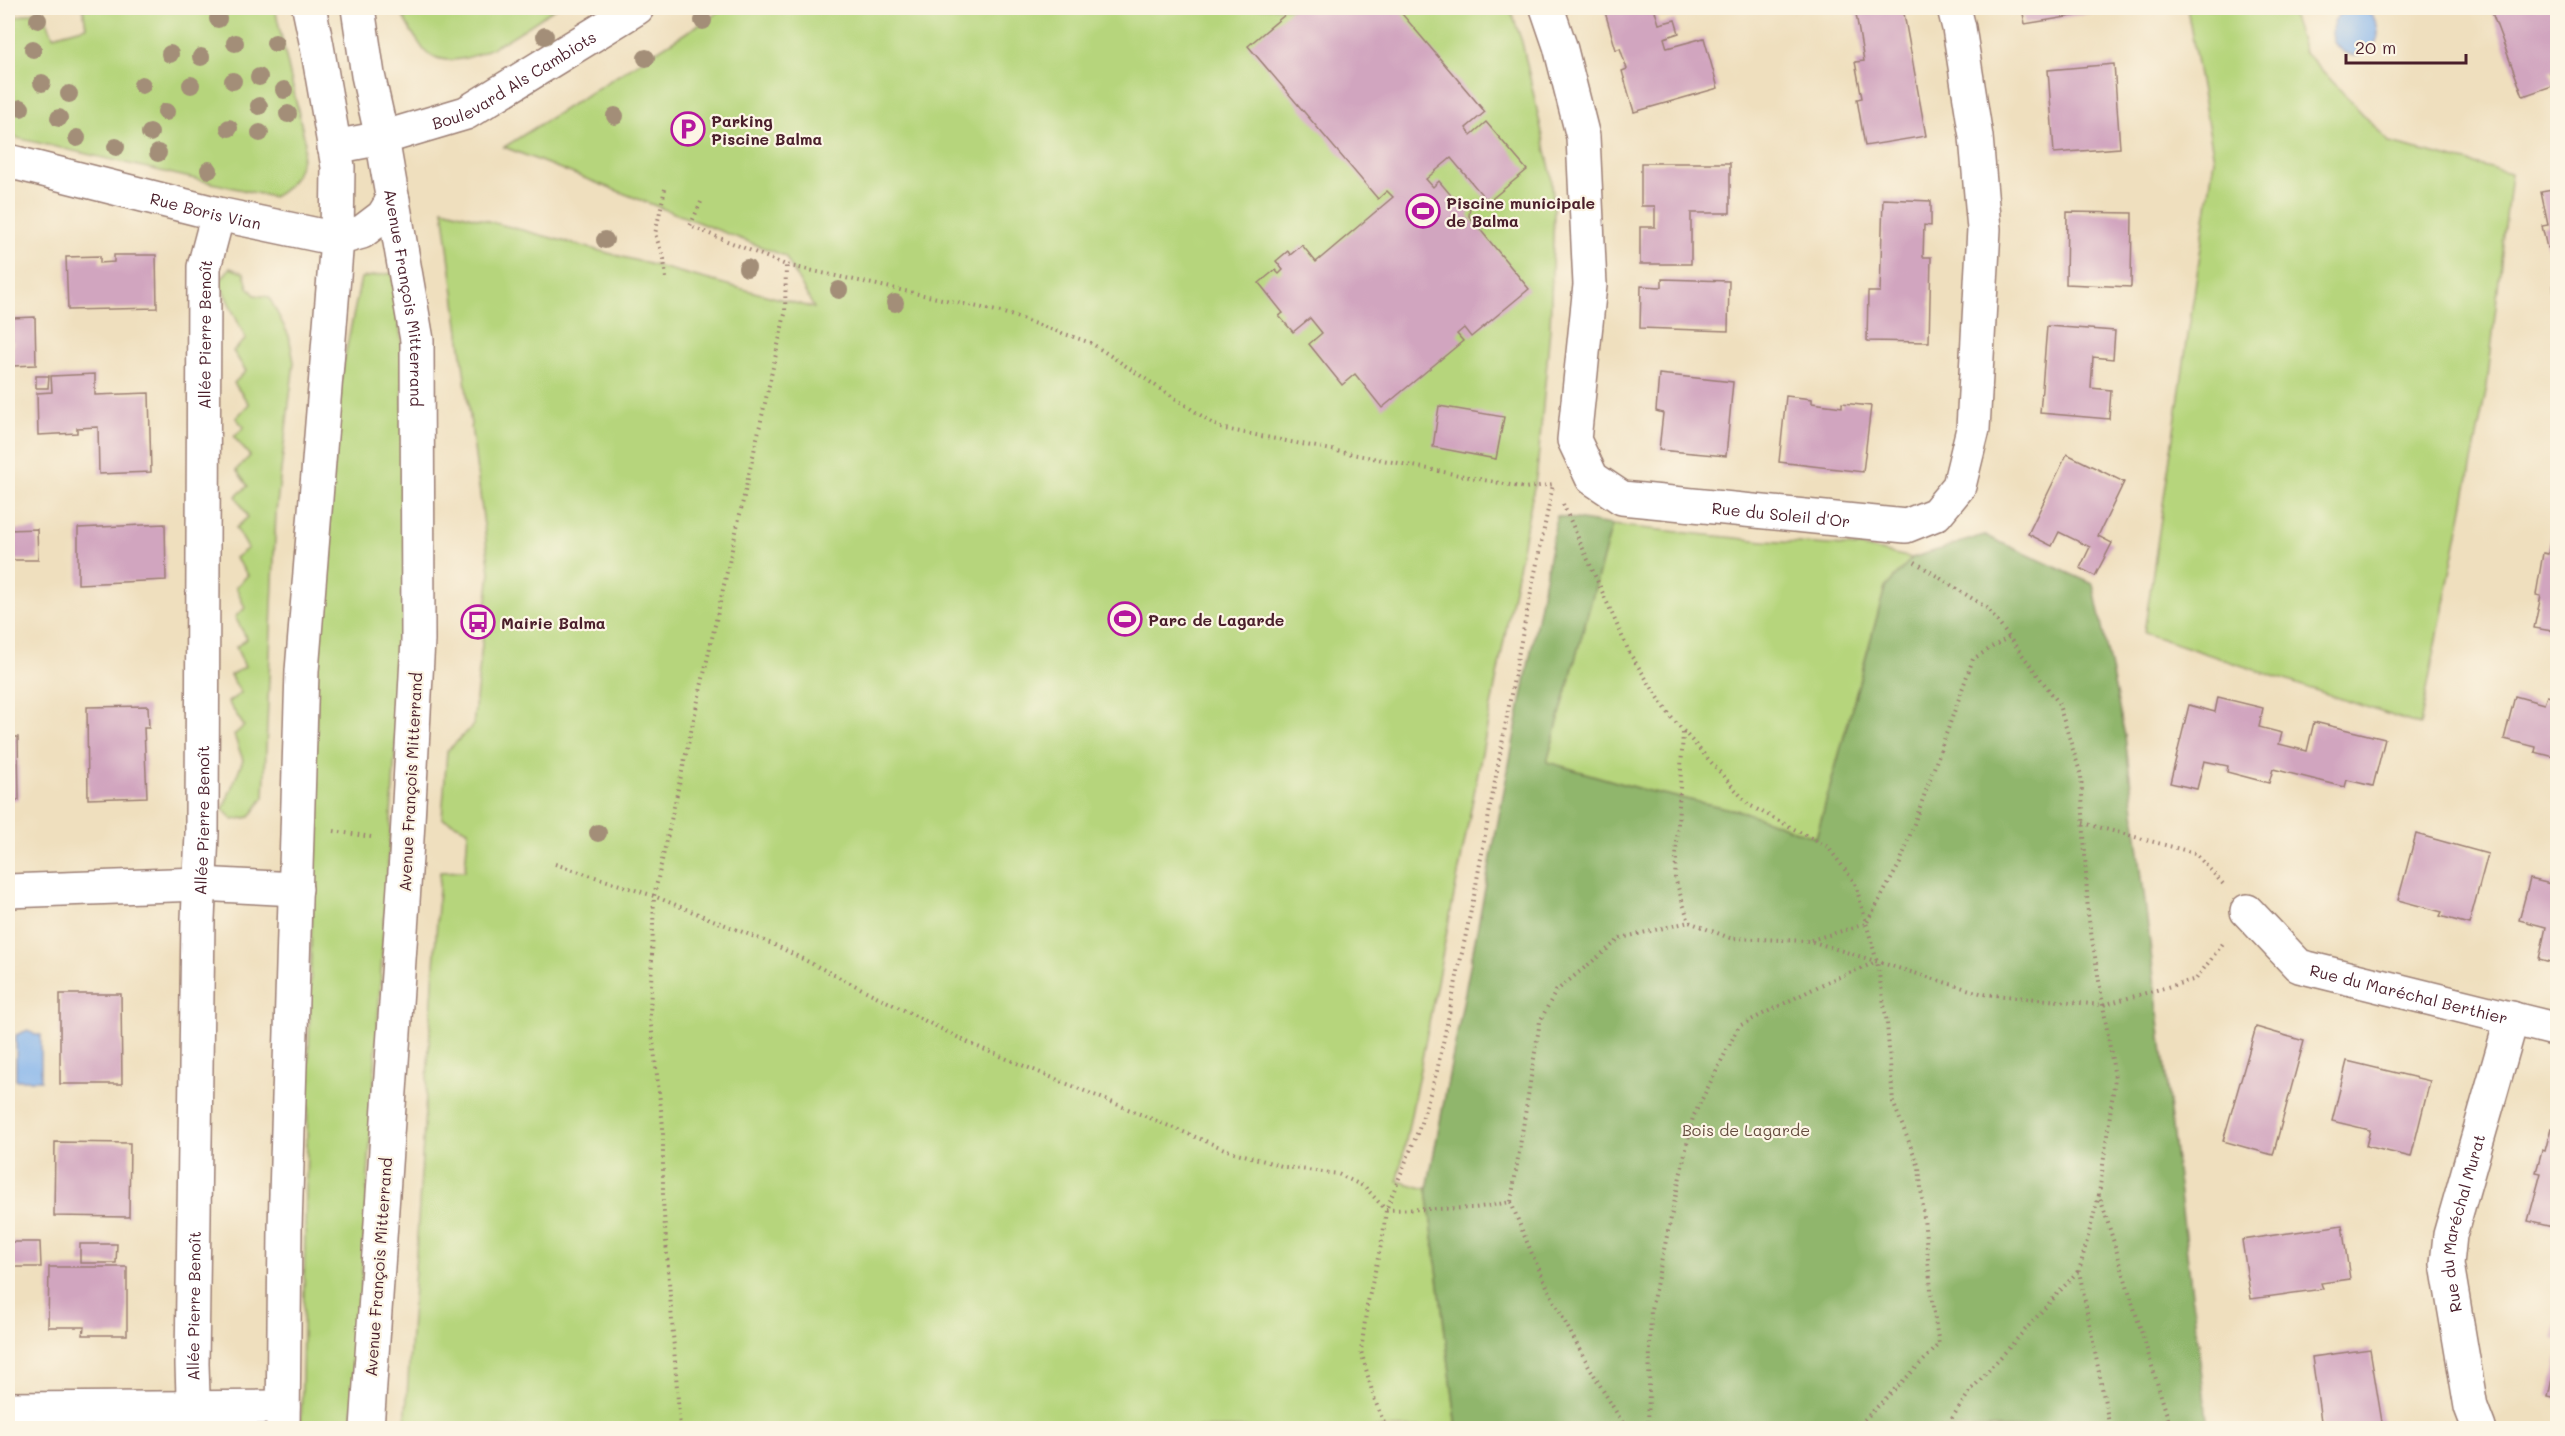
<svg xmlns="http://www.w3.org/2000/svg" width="2565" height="1436" viewBox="0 0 2565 1436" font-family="Mali,sans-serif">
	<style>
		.green { fill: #b6d57c; stroke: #807a54; stroke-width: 1.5 }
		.forest { fill: #90b66c; stroke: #6d6a4c; stroke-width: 1.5 }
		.water { fill: #7fb1ec; stroke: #64688c; stroke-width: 1.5 }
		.building { fill: #d1a5bf }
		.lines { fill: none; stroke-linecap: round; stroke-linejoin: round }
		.minor-casing { stroke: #9c7f74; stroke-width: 36 }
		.path { stroke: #9c7f74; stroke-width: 4; stroke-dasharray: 1.5 4.5; stroke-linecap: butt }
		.minor { stroke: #fff; stroke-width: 33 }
		.tree { fill: #a38e78 }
		.labels { text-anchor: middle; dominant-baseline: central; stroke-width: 4.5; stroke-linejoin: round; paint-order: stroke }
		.street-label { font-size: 16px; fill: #4a1f2b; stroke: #fcf5e5 }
		.poi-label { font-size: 16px; font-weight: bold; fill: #4a1f2b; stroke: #fcf5e5; text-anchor: start }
		.park-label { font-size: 16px; fill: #654c3f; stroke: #fcf5e5 }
	</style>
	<rect width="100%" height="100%" fill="#fcf5e5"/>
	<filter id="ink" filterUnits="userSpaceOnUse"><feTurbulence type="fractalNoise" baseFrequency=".0167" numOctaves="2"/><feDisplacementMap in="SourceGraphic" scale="12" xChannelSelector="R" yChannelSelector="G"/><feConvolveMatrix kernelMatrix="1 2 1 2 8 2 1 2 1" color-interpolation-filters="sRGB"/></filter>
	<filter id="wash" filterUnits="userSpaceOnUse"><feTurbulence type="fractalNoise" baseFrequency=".008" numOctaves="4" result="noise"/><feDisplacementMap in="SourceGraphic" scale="24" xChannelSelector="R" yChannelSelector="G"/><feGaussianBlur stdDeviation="1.35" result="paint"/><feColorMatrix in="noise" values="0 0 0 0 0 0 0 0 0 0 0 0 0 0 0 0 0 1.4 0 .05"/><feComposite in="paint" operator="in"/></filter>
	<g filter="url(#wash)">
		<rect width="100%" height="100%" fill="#efdfbe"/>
		<g class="green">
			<path d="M83,8H275L305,141C302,165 296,186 273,197L8,136V19L43,10L53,36L86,27Z"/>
			<path d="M400,8H556C525,27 466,77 428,54C424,52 420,44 417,40C410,30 403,19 400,8Z"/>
			<polygon points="725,8 1510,8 1522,42 1551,173 1554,210 1550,329 1537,472 1398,1181 1427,1189 1457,1428 405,1428 440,872 465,871 468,830 442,818 447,751 473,726 490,572 443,209 814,308 785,256 504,147"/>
			<polygon points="2187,8 2290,8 2304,51 2390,143 2511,173 2487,386 2420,725 2144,633 2214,159"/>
			<polygon points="230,268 244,273 248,287 255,295 269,297 289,336 294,362 276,512 264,797 250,817 233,820 223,809 243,760 234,735 244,726 228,702 241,693 230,675 245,667 236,647 247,639 235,617 245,608 236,587 248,575 235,558 248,548 236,528 248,517 236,496 248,486 236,470 250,456 234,437 244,427 236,418 249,404 234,383 246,371 233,351 246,339 219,282"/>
			<polygon points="392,273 402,344 406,581 352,1428 301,1428 317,664 342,370 361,278"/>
			<polygon points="1612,525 1764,541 1862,547 1912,558 1885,588 1816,838 1744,812 1644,790 1547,762"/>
		</g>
		<polygon class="forest" points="1557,516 1612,525 1547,762 1644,790 1744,812 1816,838 1885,588 1912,558 1984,535 2093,584 2125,736 2208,1428 1457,1428 1427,1189"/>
		<g class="water">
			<circle cx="2355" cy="32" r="23"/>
			<polygon points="28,1030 35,1035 41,1035 41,1080 16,1080 16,1035"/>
		</g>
		<g id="blocks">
			<g class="building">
				<polygon points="1293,8 1397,8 1485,112 1466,128 1471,135 1486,122 1527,170 1488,202 1451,158 1426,179 1433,187 1439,181 1460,206 1470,207 1469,216 1529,289 1471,337 1464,328 1457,334 1463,341 1382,408 1355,374 1342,385 1309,344 1322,333 1310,318 1293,332 1279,316 1283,313 1259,283 1275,270 1279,274 1283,270 1276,261 1288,251 1290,255 1302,245 1316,262 1393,197 1387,191 1378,199 1248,46"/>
				<polygon points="1618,8 1654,8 1659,24 1675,20 1679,33 1664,38 1667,48 1704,38 1718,88 1634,112 1622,71 1627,69 1620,48 1616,50 1605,12"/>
				<polygon points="1855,8 1903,8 1926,136 1865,146 1857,99 1862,98 1855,62 1864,61"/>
				<polygon points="2022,8 2090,8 2091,13 2025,24"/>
				<polygon points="2498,8 2558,8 2558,70 2550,72 2555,85 2523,96 2491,10"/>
				<polygon points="2114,64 2120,148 2054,153 2048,70"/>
				<polygon points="1641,163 1730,163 1730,213 1691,213 1691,264 1640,264 1640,227 1655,227 1655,206 1641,206"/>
				<polygon points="2558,189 2558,246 2547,248 2542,226 2548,225 2541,192"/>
				<polygon points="1883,199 1931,201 1931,226 1924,225 1923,257 1931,257 1929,342 1867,341 1868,292 1880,292"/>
				<polygon points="2067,212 2132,213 2131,287 2066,284"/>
				<polygon points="8,234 10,234 12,318 35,317 36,365 13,366 13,341 8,341"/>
				<polygon points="114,255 156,255 157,308 68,310 66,257 100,256 100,263 114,262"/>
				<polygon points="2552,265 2558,265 2558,298 2554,298"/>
				<polygon points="1662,279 1729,281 1728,331 1640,328 1641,286 1662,287"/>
				<polygon points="2047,326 2115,331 2113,359 2093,357 2091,388 2111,390 2109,419 2040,413"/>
				<polygon points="95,374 95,395 149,393 151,472 99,474 98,427 77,428 77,433 38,435 37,393 52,392 51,376"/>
				<polygon points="1659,374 1733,382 1726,456 1659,450 1663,413 1656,411"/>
				<polygon points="36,376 49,376 48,388 36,388"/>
				<polygon points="1786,396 1812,399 1812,403 1842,407 1842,403 1871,406 1863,472 1779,462"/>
				<polygon points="1439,406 1504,417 1496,459 1433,447"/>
				<polygon points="2067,454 2124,482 2098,536 2112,543 2095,576 2080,568 2090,547 2059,532 2052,546 2028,534"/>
				<polygon points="2553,521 2558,522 2558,632 2534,628 2541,596 2536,595 2543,553 2548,554"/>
				<polygon points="165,524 166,580 78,584 78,528"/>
				<polygon points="37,529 38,560 11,560 13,643 8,643 8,530"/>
				<polygon points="2515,696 2544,704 2547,696 2558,699 2558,758 2535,752 2536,747 2504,739"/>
				<polygon points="2218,697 2263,708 2259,727 2282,733 2279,744 2307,751 2314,722 2385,739 2373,786 2347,780 2345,787 2273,769 2269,783 2227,772 2228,766 2204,761 2197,789 2170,783 2189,705 2215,712"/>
				<polygon points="148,706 149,728 144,728 147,797 88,799 87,707"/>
				<polygon points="8,737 18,737 19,800 8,800"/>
				<polygon points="2416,834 2488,854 2469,924 2440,916 2442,912 2398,900"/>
				<polygon points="2553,878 2558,879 2558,964 2539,959 2546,927 2519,920 2530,879 2551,884"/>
				<polygon points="60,994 121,994 122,1084 60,1084"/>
				<polygon points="2256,1027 2304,1041 2273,1155 2223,1141"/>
				<polygon points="2347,1061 2430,1081 2411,1157 2366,1146 2370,1130 2332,1121"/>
				<polygon points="2551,1128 2558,1130 2558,1228 2528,1221 2541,1173 2536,1172 2542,1150 2545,1151"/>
				<polygon points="55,1142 130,1143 129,1217 54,1216"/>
				<polygon points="2342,1225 2350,1279 2321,1283 2323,1289 2251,1299 2242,1240"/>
				<polygon points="8,1242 40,1242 41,1267 8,1267"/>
				<polygon points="80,1244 117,1244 116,1263 80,1263"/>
				<polygon points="49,1267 127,1267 127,1335 83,1335 84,1327 48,1327"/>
				<polygon points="2557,1322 2558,1322 2558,1340 2553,1339"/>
				<polygon points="2370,1349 2383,1428 2322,1428 2312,1357"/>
				<polygon points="2557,1357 2558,1357 2558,1399 2548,1397"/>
			</g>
		</g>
	</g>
	<g filter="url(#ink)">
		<use href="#blocks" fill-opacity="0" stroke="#9c7f74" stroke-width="1.5"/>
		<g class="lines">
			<defs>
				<g id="minor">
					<path id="s1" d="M358,8L368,75L382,138L417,340L418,640L406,857L367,1428"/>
					<path id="s2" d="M1547,8L1560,46L1583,137L1590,285L1574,440L1592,478L1622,498L1906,526L1936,514L1959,486L1973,429L1984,229L1976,137L1959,28L1954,8"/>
					<path id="s3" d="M334,147L382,138L466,113L637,8"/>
					<path id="s4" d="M8,161L218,214L337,239L362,232L383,216L393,200"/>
					<polyline points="8,891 199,884 296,889"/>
					<path id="s5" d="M2247,911L2299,966L2558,1030"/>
					<polyline points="8,1409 283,1407"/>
					<path id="s6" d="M194,1428L192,1364L198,919L202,834L204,267L218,214"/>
					<polyline points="283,1428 285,1228 302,671 337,239 338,167 317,46 309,8"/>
					<path id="s7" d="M2479,1428L2471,1407L2447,1264L2450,1235L2512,1018"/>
				</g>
			</defs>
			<use href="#minor" class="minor-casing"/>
			<g class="path">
				<polyline points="665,189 655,234 664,259 666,279"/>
				<polyline points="701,202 690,226 786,265 1001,312 1091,343 1220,428 1525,488 1553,484"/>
				<polyline points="1563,504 1630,654 1671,717 1749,805 1828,847 1855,883 1877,962 1887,1023 1893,1102 1919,1167 1932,1300 1939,1345 1856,1428"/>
				<polyline points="1915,562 1987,608 2058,702 2081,775 2088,914 2115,1078 2099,1194 2171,1428"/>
				<polyline points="1683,733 1675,878 1689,922 1730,938 1810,941 1983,994 2103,1005 2196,979 2224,942"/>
				<polyline points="2083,823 2195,853 2224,885"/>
				<polyline points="334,831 371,837"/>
				<polyline points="555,864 654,896 777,946 971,1044 1227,1150 1285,1167 1338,1174 1365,1187 1385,1209"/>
				<polyline points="1811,940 1866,924 1900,863 1973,659 2009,637"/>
				<polyline points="2099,1195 2079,1271 2110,1428"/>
				<path d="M1511,1202C1541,1282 1581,1356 1626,1428"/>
				<polyline points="1386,1210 1474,1208 1511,1202 1540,1021 1556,991 1621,938 1689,922"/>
				<polyline points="680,1428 663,1201 663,1126 650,1016 654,896 785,314 786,265"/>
				<polyline points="1386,1428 1374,1398 1361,1351 1367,1306 1383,1236 1386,1210 1419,1129 1437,1071 1474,896 1519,651 1553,485"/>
				<polyline points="1648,1428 1651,1309 1693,1117 1739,1026 1827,982 1876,962"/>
				<polyline points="1945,1428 1971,1390 2078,1271"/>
			</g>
			<use href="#minor" class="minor"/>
		</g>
		<g class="tree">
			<circle cx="218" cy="19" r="9"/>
			<circle cx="38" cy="20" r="9"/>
			<circle cx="703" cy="21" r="9"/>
			<circle cx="545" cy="36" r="9"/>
			<circle cx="235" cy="43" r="9"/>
			<circle cx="275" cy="43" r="9"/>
			<circle cx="33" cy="49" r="9"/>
			<circle cx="170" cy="54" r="9"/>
			<circle cx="201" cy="57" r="9"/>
			<circle cx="646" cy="58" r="9"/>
			<circle cx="259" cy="77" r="9"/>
			<circle cx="233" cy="81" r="9"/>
			<circle cx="42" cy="83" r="9"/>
			<circle cx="142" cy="85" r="9"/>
			<circle cx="191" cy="85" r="9"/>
			<circle cx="284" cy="90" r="9"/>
			<circle cx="69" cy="94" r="9"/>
			<circle cx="259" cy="106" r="9"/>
			<circle cx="21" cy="108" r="9"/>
			<circle cx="166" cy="112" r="9"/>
			<circle cx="288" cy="114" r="9"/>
			<circle cx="615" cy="116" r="9"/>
			<circle cx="59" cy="118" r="9"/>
			<circle cx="229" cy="128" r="9"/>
			<circle cx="150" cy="133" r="9"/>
			<circle cx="260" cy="133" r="9"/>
			<circle cx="77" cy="138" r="9"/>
			<circle cx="116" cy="147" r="9"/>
			<circle cx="158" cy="153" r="9"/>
			<circle cx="209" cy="170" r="9"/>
			<circle cx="605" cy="240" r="9"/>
			<circle cx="747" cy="268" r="9"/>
			<circle cx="839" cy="290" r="9"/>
			<circle cx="895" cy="303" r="9"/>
			<circle cx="598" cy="833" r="9"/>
		</g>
	</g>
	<defs>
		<symbol id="parking-ring" viewBox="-11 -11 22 22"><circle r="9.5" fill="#fcf5e5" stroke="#b5179e" stroke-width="1.5"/><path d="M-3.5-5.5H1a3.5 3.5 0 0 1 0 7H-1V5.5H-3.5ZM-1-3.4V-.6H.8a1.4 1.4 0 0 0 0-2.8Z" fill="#b5179e"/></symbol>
		<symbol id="stadium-ring" viewBox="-11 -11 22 22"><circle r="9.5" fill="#fcf5e5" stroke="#b5179e" stroke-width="1.5"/><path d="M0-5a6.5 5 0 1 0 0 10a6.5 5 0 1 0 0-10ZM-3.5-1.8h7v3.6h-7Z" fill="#b5179e"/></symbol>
		<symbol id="bus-ring" viewBox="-11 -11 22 22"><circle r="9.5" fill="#fcf5e5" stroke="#b5179e" stroke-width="1.5"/><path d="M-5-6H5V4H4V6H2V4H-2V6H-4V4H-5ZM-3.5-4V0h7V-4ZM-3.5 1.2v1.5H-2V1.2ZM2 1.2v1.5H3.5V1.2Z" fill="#b5179e"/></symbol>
	</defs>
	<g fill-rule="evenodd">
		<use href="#parking-ring" x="669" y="110" width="38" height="38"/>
		<use href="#stadium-ring" x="1404" y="192" width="38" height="38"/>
		<use href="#stadium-ring" x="1106" y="600" width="38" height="38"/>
		<use href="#bus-ring" x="459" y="603" width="38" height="38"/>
	</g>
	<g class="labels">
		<g class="street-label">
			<text stroke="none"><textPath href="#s3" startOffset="194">Boulevard Als Cambiots</textPath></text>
			<text stroke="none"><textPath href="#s4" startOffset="204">Rue Boris Vian</textPath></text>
			<text stroke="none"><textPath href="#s1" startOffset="294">Avenue François Mitterrand</textPath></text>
			<text stroke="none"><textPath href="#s6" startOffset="1094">Allée Pierre Benoît</textPath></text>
			<text stroke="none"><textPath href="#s2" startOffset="676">Rue du Soleil d'Or</textPath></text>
			<text transform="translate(410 782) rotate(-87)">Avenue François Mitterrand</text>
			<text stroke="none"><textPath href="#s6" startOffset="608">Allée Pierre Benoît</textPath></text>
			<text stroke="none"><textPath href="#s5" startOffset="189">Rue du Maréchal Berthier</textPath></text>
			<text stroke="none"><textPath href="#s7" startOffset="210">Rue du Maréchal Murat</textPath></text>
			<text transform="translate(378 1267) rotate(-86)">Avenue François Mitterrand</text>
			<text stroke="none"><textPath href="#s6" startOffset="122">Allée Pierre Benoît</textPath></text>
		</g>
		<g class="poi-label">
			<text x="711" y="120">Parking<tspan x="711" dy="18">Piscine Balma</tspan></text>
			<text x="1446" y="202">Piscine municipale<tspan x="1446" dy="18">de Balma</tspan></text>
			<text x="1148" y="619">Parc de Lagarde</text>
			<text x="501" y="622">Mairie Balma</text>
		</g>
		<g class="park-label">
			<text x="1746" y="1129">Bois de Lagarde</text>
		</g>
	</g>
	<rect width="2565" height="1436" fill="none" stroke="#fcf5e5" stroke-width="30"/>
	<path d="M2346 54v9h120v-9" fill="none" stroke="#4a1f2b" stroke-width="3"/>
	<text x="2355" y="54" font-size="18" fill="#4a1f2b" stroke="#fcf5e5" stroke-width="4.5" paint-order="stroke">20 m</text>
</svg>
